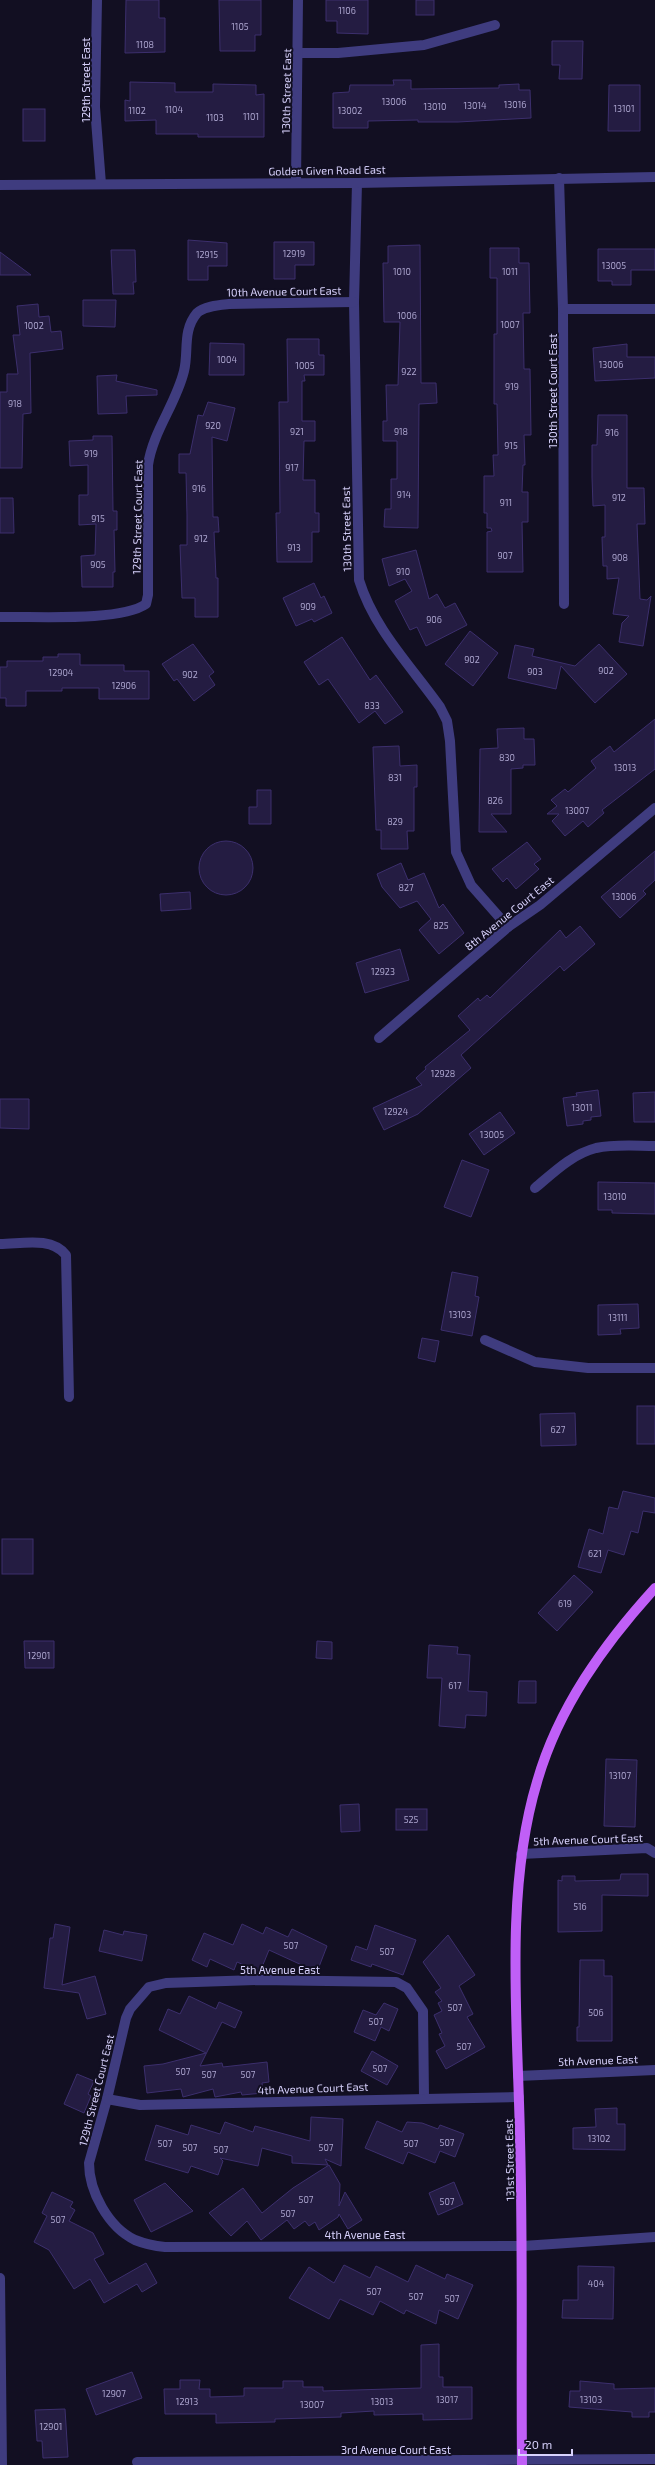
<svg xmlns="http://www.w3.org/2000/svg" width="655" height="2465" viewBox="0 0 655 2465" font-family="'Exo 2',sans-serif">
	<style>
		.building { fill: #241c42; stroke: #3c2f6d }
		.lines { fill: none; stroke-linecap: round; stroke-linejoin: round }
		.minor { stroke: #3f3c7f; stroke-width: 10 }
		.major { stroke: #c05ff7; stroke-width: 10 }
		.labels { text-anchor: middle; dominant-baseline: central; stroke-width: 4; stroke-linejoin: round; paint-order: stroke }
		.number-label { font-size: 9px; fill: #aba4ce }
		.street-label { font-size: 11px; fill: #d8d2fd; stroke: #120f22 }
	</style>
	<rect width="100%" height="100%" fill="#120f22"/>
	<g class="building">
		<polygon points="126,0 159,0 159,18 165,18 165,52 125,53"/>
		<polygon points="219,0 261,0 261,35 255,35 255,51 220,51"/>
		<polygon points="326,0 368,0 368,34 337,33 337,21 326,21"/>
		<rect x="416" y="0" width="18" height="15"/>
		<polygon points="552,41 583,41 582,79 559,79 560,65 552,65"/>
		<polygon points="393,80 411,80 411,89 499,88 499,85 519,84 519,90 530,90 531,118 458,122 418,122 418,120 368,121 368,128 333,128 333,93 349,92 350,85 394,85"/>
		<polygon points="130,82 175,83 175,92 213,92 213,84 256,85 256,95 264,94 264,137 198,137 198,134 156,134 156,120 125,121 125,100 130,101"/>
		<polygon points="609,85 640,85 640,131 608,131"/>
		<rect x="23" y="109" width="22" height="32"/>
		<polygon points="188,240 227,243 227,266 208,266 208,280 188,280"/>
		<polygon points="274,242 314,242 314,265 295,265 295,279 274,279"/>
		<polygon points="420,245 421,383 436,383 437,403 419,404 418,528 384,527 385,509 391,509 391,479 397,479 397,441 383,441 383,421 387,421 386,385 398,385 400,322 384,322 383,263 388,263 388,246"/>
		<polygon points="490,248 519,248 519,263 529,263 530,313 523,313 524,369 530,369 531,435 524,435 525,465 523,465 522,492 528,492 528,522 522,522 523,572 487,572 487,532 492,531 491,528 487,528 487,513 484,513 484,476 494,476 493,455 498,455 497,404 494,404 494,334 497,334 497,278 490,278"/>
		<polygon points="598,249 655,249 655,270 631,270 631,285 612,285 612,281 598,281"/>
		<polygon points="111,250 135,250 136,282 133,282 134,294 113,294"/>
		<polygon points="0,252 31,275 0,275"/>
		<polygon points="83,300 116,300 115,327 83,326"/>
		<polygon points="38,304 39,317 49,316 51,332 61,331 63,349 30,353 31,413 23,414 22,468 0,468 0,392 7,392 7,374 18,374 13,335 20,335 17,306"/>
		<polygon points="287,339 319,339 319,355 324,355 324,375 304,375 305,381 302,381 302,421 315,421 315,441 304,441 303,480 315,480 315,513 319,513 319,532 312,532 312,562 277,562 276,513 280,513 279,402 288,402"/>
		<polygon points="210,343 244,344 244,375 209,375"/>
		<polygon points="627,344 627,357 655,357 655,378 595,381 593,348"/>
		<polygon points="117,375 116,381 157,390 157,395 126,396 127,413 98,414 97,376"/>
		<polygon points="208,402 235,408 227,441 212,437 213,517 218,517 219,532 214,532 216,578 218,578 218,617 195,617 195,598 182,598 180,545 187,545 187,515 186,473 179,473 179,454 190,454 198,415 203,416"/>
		<polygon points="598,415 627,415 627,488 644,488 645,524 637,524 640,599 647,600 651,596 643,646 619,642 622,623 629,616 613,614 619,578 607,579 607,566 603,566 602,537 605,537 605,505 593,506 592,477 592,445 597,445"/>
		<polygon points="93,436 112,436 113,511 117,511 117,530 114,530 115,572 113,572 113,587 82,587 81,556 95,555 96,524 79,525 79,495 88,495 88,465 70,466 69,441 93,440"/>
		<polygon points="0,498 13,498 14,533 0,533"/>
		<polygon points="416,550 429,599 437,594 445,608 455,603 467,625 426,646 417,627 410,630 395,601 412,591 405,579 389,586 382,559"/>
		<polygon points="314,583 321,598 324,596 332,613 314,622 312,619 296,626 283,598"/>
		<polygon points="470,631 498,653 473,686 445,664"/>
		<polygon points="342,637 370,680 376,675 403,712 385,724 375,711 359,723 328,679 319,685 304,662"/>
		<polygon points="193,644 214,672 209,676 215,685 194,701 177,679 174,681 162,664"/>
		<polygon points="599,644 627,674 595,703 561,666 556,689 508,678 515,645 534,649 532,656 575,666"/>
		<polygon points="58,654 80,654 80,665 124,665 124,671 149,671 149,699 99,699 99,688 62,688 62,691 26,691 26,706 6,706 6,698 0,698 0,667 7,667 7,661 43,661 43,657 58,657"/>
		<polygon points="655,719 655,769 602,810 604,813 588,827 583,821 565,836 552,821 559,814 547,814 557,806 551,800 565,789 568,792 596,768 591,761 610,746 614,752"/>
		<polygon points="524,728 524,739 534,739 535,765 523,765 523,768 511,769 511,814 491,814 507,832 479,832 480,749 498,748 497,729"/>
		<polygon points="399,746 400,766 417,765 417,787 414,787 414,831 407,831 408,849 381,849 381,830 376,830 373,747"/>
		<polygon points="257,790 271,790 271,824 249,824 249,807 257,807"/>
		<circle cx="226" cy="868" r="27"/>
		<polygon points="527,842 541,859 534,864 539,869 516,889 507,878 503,882 492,869"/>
		<polygon points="655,851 655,880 643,891 646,894 620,918 601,897"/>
		<polygon points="401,863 408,880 424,873 439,908 443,904 464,933 439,954 419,930 431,919 417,901 400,908 382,887 377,874"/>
		<polygon points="190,892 191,909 161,911 160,894"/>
		<polygon points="580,926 595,944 564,971 560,966 461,1055 471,1068 418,1114 384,1130 373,1108 422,1085 416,1078 426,1069 425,1067 470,1030 458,1016 478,998 480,1001 487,995 490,998 560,930 566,938"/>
		<polygon points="400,949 409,980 365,993 356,963"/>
		<polygon points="598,1090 601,1116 591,1117 591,1120 583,1121 583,1124 567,1126 563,1098 577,1096 576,1093"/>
		<polygon points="655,1092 655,1122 634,1122 633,1093"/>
		<polygon points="0,1099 29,1099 29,1129 0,1128"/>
		<polygon points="500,1112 515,1133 484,1155 469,1134"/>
		<polygon points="462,1160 489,1170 471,1217 444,1207"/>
		<polygon points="598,1182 655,1183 655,1214 612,1213 612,1210 598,1210"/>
		<polygon points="452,1272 478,1277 475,1296 479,1297 472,1336 441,1330"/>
		<polygon points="638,1304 639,1328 620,1329 621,1334 598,1335 598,1305"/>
		<polygon points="422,1338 439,1341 435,1362 418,1358"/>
		<rect x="637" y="1406" width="18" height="38"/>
		<polygon points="575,1413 576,1445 541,1446 540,1414"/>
		<polygon points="623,1491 655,1498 655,1513 643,1511 638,1533 631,1531 624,1555 608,1550 601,1573 578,1567 589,1529 603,1534 609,1507 618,1509"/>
		<rect x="2" y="1539" width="31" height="35"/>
		<polygon points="574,1575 593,1592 557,1631 538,1613"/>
		<polygon points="24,1641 54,1641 54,1668 25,1668"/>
		<polygon points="317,1641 332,1642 332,1659 316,1658"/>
		<polygon points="429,1645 458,1647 457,1654 470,1655 468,1691 487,1692 486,1716 466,1715 465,1728 439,1726 442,1678 427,1678"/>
		<polygon points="519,1681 536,1681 536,1703 518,1703"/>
		<polygon points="606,1759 637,1760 635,1827 604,1826"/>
		<polygon points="359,1804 360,1831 341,1832 340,1805"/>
		<rect x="396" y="1809" width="31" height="21"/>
		<polygon points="621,1874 648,1874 648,1896 602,1895 602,1931 558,1932 558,1880 562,1881 562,1876 575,1876 575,1881 620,1880"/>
		<polygon points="55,1924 70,1927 62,1985 95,1976 106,2014 87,2019 79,1993 44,1988 50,1938 53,1938"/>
		<polygon points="242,1924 263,1934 266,1927 288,1937 292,1929 327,1946 317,1972 269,1950 260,1972 237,1962 234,1970 210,1959 207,1967 192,1960 204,1933 233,1945"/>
		<polygon points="375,1925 416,1940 403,1975 372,1964 371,1967 351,1960 356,1946 367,1950"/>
		<polygon points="104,1930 123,1935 124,1931 147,1935 142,1961 99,1951"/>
		<polygon points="448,1935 475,1975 459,1986 473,2014 467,2017 485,2047 446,2069 436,2051 445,2046 439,2034 442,2033 434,2015 442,2011 438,2003 442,2001 435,1992 441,1988 423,1962"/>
		<polygon points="580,1960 604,1960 604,1976 612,1976 612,2041 577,2041 577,2027 579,2027"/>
		<polygon points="189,1996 216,2009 219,2002 242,2012 235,2028 222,2022 200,2066 222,2063 223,2067 267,2062 269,2082 262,2083 263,2093 242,2095 241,2092 215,2097 213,2089 183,2097 181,2089 147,2093 144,2066 163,2064 206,2053 159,2030 168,2009 180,2014"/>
		<polygon points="384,2003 398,2009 389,2031 381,2027 375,2041 354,2032 363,2010 376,2015"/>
		<polygon points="372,2051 398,2066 387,2085 361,2071"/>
		<polygon points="77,2074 94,2081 88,2094 91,2096 84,2113 64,2104"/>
		<polygon points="617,2108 617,2124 625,2124 625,2150 573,2149 573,2128 596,2127 595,2109"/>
		<polygon points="311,2117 343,2119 341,2166 325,2159 328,2165 292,2163 292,2156 262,2148 258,2166 220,2158 223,2161 218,2175 191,2166 188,2173 145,2160 156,2125 188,2135 191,2125 220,2134 225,2122 253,2132 255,2126 310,2141"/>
		<polygon points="377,2121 402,2132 407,2122 422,2123 438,2129 440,2125 464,2134 455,2157 440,2151 435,2163 408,2152 403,2164 365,2148"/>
		<polygon points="329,2165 340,2184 339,2206 345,2192 362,2220 348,2229 339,2214 338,2217 319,2230 315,2222 309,2226 305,2221 294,2229 287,2220 261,2240 247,2221 231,2236 209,2213 243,2188 262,2213 293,2188"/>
		<polygon points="454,2182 463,2204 438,2215 429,2193"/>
		<polygon points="165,2183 193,2211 151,2232 134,2200"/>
		<polygon points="52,2192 73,2202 70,2207 75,2210 69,2221 93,2233 104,2254 94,2259 109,2284 146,2263 157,2283 142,2292 137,2284 104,2303 90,2279 74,2289 49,2250 34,2242 47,2216 42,2213"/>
		<polygon points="344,2265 370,2278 376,2266 408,2282 416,2265 445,2279 447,2274 473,2285 458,2319 439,2310 436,2324 406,2310 404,2314 380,2301 373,2315 340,2299 329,2319 289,2298 309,2267 334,2283"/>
		<polygon points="578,2266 614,2267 613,2319 562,2318 563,2300 578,2300"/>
		<polygon points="439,2344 439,2377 443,2377 443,2387 472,2387 472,2419 423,2420 423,2414 374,2415 374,2411 341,2413 341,2417 275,2419 275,2422 216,2423 216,2414 165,2414 164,2389 180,2389 180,2380 200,2380 199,2389 210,2389 210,2397 244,2396 244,2388 283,2388 283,2381 303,2381 303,2387 323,2387 323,2391 421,2388 421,2345"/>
		<polygon points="132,2372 142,2398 96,2415 86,2389"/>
		<polygon points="580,2381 614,2384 614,2389 655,2388 655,2412 649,2412 649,2417 632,2417 632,2412 569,2407 570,2391 580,2391"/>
		<polygon points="65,2409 68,2457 43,2458 42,2441 37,2441 35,2410"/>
	</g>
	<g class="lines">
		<g class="minor">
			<polyline points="97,0 95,107 101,184"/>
			<polyline points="298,53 338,53 424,45 495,25"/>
			<polyline points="559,178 563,309 564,604"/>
			<polyline points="296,183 298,0"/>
			<path d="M357,183L354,302L359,580C374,629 411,666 440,707L447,721L450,741L456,852L471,885L508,927"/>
			<polyline points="0,185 357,183 655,177"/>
			<polyline points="563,309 655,309"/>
			<path d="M0,617C34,616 120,622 146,604L148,595V465C153,431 176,404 184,371C189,351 182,331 197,313C204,306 219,305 229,304L354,302"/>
			<polyline points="379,1038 508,927 540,905 655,808"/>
			<path d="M535,1188C553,1173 572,1154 596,1148C615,1144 636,1146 655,1146"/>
			<path d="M0,1244C21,1244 51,1236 66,1255L69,1397"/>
			<polyline points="485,1340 535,1362 588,1368 655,1368"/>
			<polyline points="521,1854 647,1848 655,1853"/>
			<polyline points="518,2076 655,2070"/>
			<path d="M424,2097L423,2011L407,1988L396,1982L259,1980L166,1983L149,1987L130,2009L126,2018L107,2099L89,2163C89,2191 108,2227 135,2240C145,2244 155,2246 165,2247L523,2246L655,2237"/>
			<polyline points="107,2099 140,2105 519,2097"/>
			<polyline points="0,2278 2,2465"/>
			<polyline points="137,2462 655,2459"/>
		</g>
		<path class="major" d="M522,2465C521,2356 523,2248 520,2139C518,2026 504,1891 537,1782C558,1708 604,1644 655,1588"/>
	</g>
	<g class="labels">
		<g class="number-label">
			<text x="347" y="10">1106</text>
			<text x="240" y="26">1105</text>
			<text x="145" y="44">1108</text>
			<text x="394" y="101">13006</text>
			<text x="515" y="104">13016</text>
			<text x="475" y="105">13014</text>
			<text x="435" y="106">13010</text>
			<text x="624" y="108">13101</text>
			<text x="174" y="109">1104</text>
			<text x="137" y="110">1102</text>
			<text x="350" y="110">13002</text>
			<text x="251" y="116">1101</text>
			<text x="215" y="117">1103</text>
			<text x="294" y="253">12919</text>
			<text x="207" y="254">12915</text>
			<text x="614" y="265">13005</text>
			<text x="402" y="271">1010</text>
			<text x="510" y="271">1011</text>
			<text x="407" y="315">1006</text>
			<text x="510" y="324">1007</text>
			<text x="34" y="325">1002</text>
			<text x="227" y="359">1004</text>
			<text x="611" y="364">13006</text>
			<text x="305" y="365">1005</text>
			<text x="409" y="371">922</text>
			<text x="512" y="386">919</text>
			<text x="15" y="403">918</text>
			<text x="213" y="425">920</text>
			<text x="297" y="431">921</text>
			<text x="401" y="431">918</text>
			<text x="612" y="432">916</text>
			<text x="511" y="445">915</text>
			<text x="91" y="453">919</text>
			<text x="292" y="467">917</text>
			<text x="199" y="488">916</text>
			<text x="404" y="494">914</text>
			<text x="619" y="497">912</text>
			<text x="506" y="502">911</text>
			<text x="98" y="518">915</text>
			<text x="201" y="538">912</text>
			<text x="294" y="547">913</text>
			<text x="505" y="555">907</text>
			<text x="620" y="557">908</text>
			<text x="98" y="564">905</text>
			<text x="403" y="571">910</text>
			<text x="308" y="606">909</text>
			<text x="434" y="619">906</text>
			<text x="472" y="659">902</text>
			<text x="606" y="670">902</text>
			<text x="535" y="671">903</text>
			<text x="61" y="672">12904</text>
			<text x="190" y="674">902</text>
			<text x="124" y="685">12906</text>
			<text x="372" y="705">833</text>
			<text x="507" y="757">830</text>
			<text x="625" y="767">13013</text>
			<text x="395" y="777">831</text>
			<text x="495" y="800">826</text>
			<text x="577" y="810">13007</text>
			<text x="395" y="821">829</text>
			<text x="406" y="887">827</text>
			<text x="624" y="896">13006</text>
			<text x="441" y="925">825</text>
			<text x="383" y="971">12923</text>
			<text x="443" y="1073">12928</text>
			<text x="582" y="1107">13011</text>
			<text x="396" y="1111">12924</text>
			<text x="492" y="1134">13005</text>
			<text x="615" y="1196">13010</text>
			<text x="460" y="1314">13103</text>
			<text x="618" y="1317">13111</text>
			<text x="558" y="1429">627</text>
			<text x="595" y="1553">621</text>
			<text x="565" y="1603">619</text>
			<text x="39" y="1655">12901</text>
			<text x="455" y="1685">617</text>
			<text x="620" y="1775">13107</text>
			<text x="411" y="1819">525</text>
			<text x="580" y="1906">516</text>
			<text x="291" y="1945">507</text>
			<text x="387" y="1951">507</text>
			<text x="455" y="2007">507</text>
			<text x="596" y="2012">506</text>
			<text x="376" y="2021">507</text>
			<text x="464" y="2046">507</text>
			<text x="380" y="2068">507</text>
			<text x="183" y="2071">507</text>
			<text x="209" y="2074">507</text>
			<text x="248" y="2074">507</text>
			<text x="599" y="2138">13102</text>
			<text x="447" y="2142">507</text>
			<text x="165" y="2143">507</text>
			<text x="411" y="2143">507</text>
			<text x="190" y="2147">507</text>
			<text x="326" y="2147">507</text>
			<text x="221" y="2149">507</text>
			<text x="306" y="2199">507</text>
			<text x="447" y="2201">507</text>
			<text x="288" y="2213">507</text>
			<text x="58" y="2219">507</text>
			<text x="596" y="2283">404</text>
			<text x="374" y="2291">507</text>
			<text x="416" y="2296">507</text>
			<text x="452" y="2298">507</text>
			<text x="114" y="2393">12907</text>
			<text x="447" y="2399">13017</text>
			<text x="591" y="2399">13103</text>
			<text x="187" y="2401">12913</text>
			<text x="382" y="2401">13013</text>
			<text x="312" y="2404">13007</text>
			<text x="51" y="2426">12901</text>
		</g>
		<g class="street-label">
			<text transform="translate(85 80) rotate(-90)">129th Street East</text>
			<text transform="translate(286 91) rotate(-89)">130th Street East</text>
			<text transform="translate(327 170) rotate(-1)">Golden Given Road East</text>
			<text transform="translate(284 291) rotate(-1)">10th Avenue Court East</text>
			<text transform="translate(552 391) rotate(-90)">130th Street Court East</text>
			<text transform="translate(137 517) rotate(-89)">129th Street Court East</text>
			<text transform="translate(346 529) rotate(-91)">130th Street East</text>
			<text transform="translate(509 913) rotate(-39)">8th Avenue Court East</text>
			<text transform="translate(588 1839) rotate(-2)">5th Avenue Court East</text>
			<text x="280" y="1969">5th Avenue East</text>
			<text transform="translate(598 2060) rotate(-2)">5th Avenue East</text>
			<text transform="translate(313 2088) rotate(-2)">4th Avenue Court East</text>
			<text transform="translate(96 2090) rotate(-76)">129th Street Court East</text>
			<text transform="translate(509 2160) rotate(-91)">131st Street East</text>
			<text x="365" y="2234">4th Avenue East</text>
			<text x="396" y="2449">3rd Avenue Court East</text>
		</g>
	</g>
	<path d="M519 2449v6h53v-6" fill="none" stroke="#d8d2fd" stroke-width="2"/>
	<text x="525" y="2449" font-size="12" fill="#d8d2fd" stroke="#120f22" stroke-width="3" paint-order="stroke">20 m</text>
</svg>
